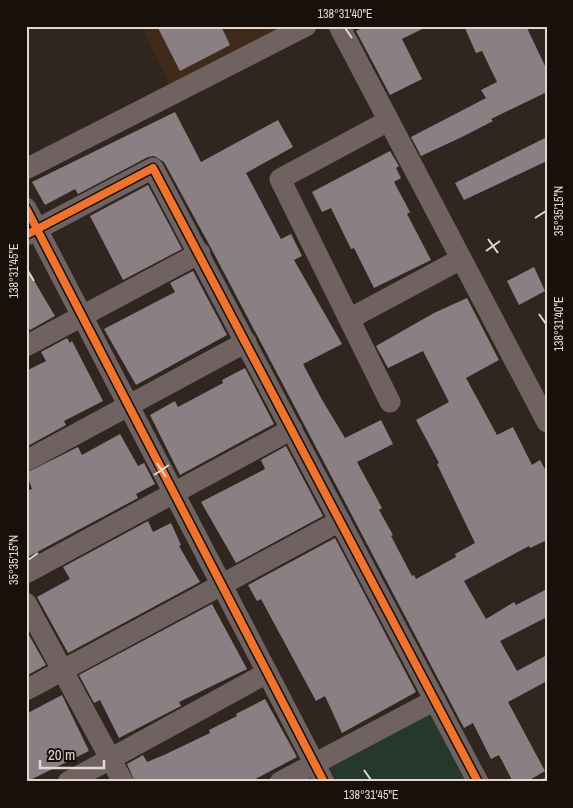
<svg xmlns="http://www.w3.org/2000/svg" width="573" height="808" viewBox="0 0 573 808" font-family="'Archivo Narrow',sans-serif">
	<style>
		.built { fill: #402a1b }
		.green { fill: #26372d }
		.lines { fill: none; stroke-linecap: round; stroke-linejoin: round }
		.stream { stroke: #556b83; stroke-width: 6 }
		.building { fill: #8a8084 }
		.minor { stroke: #6f6261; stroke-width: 21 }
		.cycleway-casing { stroke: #18100b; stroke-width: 11 }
		.cycleway { stroke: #ef722f; stroke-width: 8 }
		.ticks { fill: none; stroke: #e3d7cf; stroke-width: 2 }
		.neatline { fill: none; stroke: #e3d7cf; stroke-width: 2 }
		.ticks-label { font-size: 12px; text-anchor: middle; fill: #e3d7cf }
	</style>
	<rect width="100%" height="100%" fill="#30261f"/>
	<polygon class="built" points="141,26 306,26 174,94"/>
	<polygon class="green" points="433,712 470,782 337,782 329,767"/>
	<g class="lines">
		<polyline class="stream" points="543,782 547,780"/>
	</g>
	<g class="building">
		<polygon points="157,26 221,26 230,45 180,71"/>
		<polygon points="366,26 428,26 402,39 422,79 390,95 356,31"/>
		<polygon points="464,26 526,26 547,70 547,92 491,119 493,121 462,137 421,156 411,137 486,98 481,90 497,82 482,51 476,53"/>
		<polygon points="175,112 201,162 278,120 293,147 246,173 281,239 291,234 302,256 294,260 342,344 303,364 321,398 345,438 381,420 393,444 357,462 382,508 379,510 393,535 391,536 412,576 414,575 416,579 456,557 455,554 475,543 437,464 439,463 416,420 449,402 423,351 388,368 376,346 434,313 467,298 499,360 466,378 497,435 513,427 532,465 540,460 547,473 547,540 530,548 529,546 464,581 486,619 514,602 516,605 547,589 547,617 500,641 517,671 547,655 547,681 508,702 545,771 526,782 513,782 499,755 491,759 473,723 464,728 211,248 164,162 154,156 148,157 78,194 75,189 45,205 32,182"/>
		<polygon points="547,137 547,161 464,200 455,183"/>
		<polygon points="390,151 399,166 396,168 401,178 394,182 410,212 407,214 431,260 374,288 354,248 351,249 331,208 322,212 312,192"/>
		<polygon points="148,185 182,249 123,280 90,216"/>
		<polygon points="26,267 55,316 30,330 26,323"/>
		<polygon points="534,267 545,291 519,305 507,281"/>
		<polygon points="193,271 227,335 136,385 104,329 175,292 170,283"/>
		<polygon points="67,338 70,343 72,341 103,401 64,421 66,425 26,447 26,371 46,361 41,352"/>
		<polygon points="245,368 274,424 180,475 150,415 175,401 178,407 223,383 222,380"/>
		<polygon points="120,434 138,466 144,463 155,484 136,494 138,498 26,558 26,491 32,489 26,473 78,447 82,455"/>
		<polygon points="286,446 323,516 236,563 201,502 265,469 261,460"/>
		<polygon points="148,521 153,532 171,523 181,545 179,546 200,582 68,653 37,597 70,579 63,567"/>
		<polygon points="335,538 416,692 342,733 325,696 316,701 261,599 257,601 248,585"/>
		<polygon points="212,604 247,669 179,702 181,706 119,738 100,700 94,703 79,675"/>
		<polygon points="26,630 46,665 26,676"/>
		<polygon points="62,695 89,751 26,782 26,714"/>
		<polygon points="265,699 297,757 250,782 135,782 127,764 143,755 147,762 164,755 210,733 209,730 237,716 236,714"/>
	</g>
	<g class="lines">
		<g class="minor">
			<polyline points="339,26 547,422"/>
			<polyline points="388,121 280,179 390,402"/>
			<polyline points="26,169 306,26"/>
			<polyline points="26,208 324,782"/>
			<polyline points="26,235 153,168 478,782"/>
			<polyline points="349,319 461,259"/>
			<polyline points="26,346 200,253"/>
			<polyline points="26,461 246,342"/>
			<polyline points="26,573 292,429"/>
			<polyline points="26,603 123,782"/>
			<polyline points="26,690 340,521"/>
			<polyline points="68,782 267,673"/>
			<polyline points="280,782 435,700"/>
		</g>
		<defs>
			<g id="cycleway">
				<polyline points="26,208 324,782"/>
				<polyline points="26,235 153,168 478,782"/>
			</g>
		</defs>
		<use href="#cycleway" class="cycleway-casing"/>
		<use href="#cycleway" class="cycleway"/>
	</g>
	<path class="ticks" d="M345,28L352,38M535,218L546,211M488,239L498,253M486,251L500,241M28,271L34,281M539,314L546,324M157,463L166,477M154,475L169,465M28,560L38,553M364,770L371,780"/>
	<rect width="573" height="808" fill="none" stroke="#18100b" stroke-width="55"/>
	<path d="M40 760v8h64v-8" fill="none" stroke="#e3d7cf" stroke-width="2.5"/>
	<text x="48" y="760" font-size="15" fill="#e3d7cf" stroke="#18100b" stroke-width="4" paint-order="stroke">20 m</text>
	<rect x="28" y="28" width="518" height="752" class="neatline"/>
	<g class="ticks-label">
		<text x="345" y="18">138°31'40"E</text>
		<text transform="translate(559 211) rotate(-90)" y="4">35°35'15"N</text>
		<text transform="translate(14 271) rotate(-90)" y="4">138°31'45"E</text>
		<text transform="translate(559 324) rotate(-90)" y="4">138°31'40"E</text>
		<text transform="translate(14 560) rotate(-90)" y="4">35°35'15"N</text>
		<text x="371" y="799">138°31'45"E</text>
	</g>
</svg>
